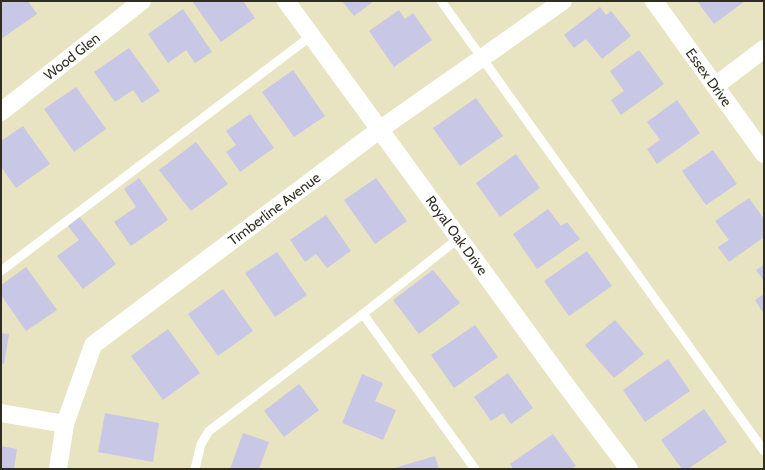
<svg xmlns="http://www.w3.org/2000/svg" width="765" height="470" viewBox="0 0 765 470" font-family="Cabin,sans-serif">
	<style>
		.building { fill: #c9c7e6 }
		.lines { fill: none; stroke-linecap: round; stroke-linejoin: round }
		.service { stroke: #fff; stroke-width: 9 }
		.minor { stroke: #fff; stroke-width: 18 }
		.labels { text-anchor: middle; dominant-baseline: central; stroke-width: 4; stroke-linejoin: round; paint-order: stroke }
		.street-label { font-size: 14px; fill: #2f2d20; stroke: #fff }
	</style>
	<rect width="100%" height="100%" fill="#e8e3c1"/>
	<g class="building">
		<polygon points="1,1 28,1 37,14 1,39"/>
		<polygon points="192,1 243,1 255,18 221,42"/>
		<polygon points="342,1 374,1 354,16"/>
		<polygon points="697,1 745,1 714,24"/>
		<polygon points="600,7 606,15 611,11 631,36 602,59 586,39 574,48 564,35"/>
		<polygon points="183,9 212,52 195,63 186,50 168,63 148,34"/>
		<polygon points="399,10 405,19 413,13 432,40 394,67 369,31"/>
		<polygon points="129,48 160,91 142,103 133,90 115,102 94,72"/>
		<polygon points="639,50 664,84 621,115 611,100 624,91 610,71"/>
		<polygon points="293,70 325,116 294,137 262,92"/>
		<polygon points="76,87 106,129 74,152 44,109"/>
		<polygon points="476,98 503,136 460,166 433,128"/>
		<polygon points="677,100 700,133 657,164 647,149 660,140 647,122"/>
		<polygon points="250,114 274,148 240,172 226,152 236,145 226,131"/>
		<polygon points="23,126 50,164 16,188 1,167 1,141"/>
		<polygon points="196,142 228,184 191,211 159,170"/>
		<polygon points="713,150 737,184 706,205 682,171"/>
		<polygon points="516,154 540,188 500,217 476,183"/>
		<polygon points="139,178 168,220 131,246 114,222 136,207 124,189"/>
		<polygon points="376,178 407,221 375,244 344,200"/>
		<polygon points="749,198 764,219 764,237 729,262 718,247 729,240 715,221"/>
		<polygon points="548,209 561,226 567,222 580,239 537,269 513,234"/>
		<polygon points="326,215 351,251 327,268 316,254 305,262 290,240"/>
		<polygon points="79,216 116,264 83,289 57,256 79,240 67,225"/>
		<polygon points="587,251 612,286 569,316 544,281"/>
		<polygon points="277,252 307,295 275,317 245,273"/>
		<polygon points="764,265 764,281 756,270"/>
		<polygon points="26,267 57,310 26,331 1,295 1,285"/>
		<polygon points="433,270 460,303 419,334 393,300"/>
		<polygon points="223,289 253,331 218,356 188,314"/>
		<polygon points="764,294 764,314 755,300"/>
		<polygon points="615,320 644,354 614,378 585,345"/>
		<polygon points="475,325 498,357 454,388 431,355"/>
		<polygon points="168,329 200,373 163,400 131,356"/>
		<polygon points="1,333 9,334 4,364 1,363"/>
		<polygon points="668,359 690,391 645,422 623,390"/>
		<polygon points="508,373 533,408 511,424 503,413 491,421 474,397"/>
		<polygon points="362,374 383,383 375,401 396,410 383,440 342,423"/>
		<polygon points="299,384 319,410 284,437 264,411"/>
		<polygon points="704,409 727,442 688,469 682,469 661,440"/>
		<polygon points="105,413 159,423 153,462 98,452"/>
		<polygon points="243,433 269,442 259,469 230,469"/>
		<polygon points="553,434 576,466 571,469 513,469 510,464"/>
		<polygon points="1,446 17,449 14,469 1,469"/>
		<polygon points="435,456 439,469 391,469"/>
	</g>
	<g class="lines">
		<g class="service">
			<polyline points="441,1 764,451"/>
			<polyline points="1,271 311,36"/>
			<polyline points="363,314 475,469"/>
			<polyline points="195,469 201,444 209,431 363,314 459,238"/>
		</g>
		<g class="minor">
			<path id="s1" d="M286,1L568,388L629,469"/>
			<path id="s2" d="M654,1L764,154"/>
			<polyline points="715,86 764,49"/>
			<path id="s3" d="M1,112L142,1"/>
			<polyline points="1,413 65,424"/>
			<path id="s4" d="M58,469L65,424L93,345L379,130L563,1"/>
		</g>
	</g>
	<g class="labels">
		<g class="street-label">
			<text stroke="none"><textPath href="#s3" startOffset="90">Wood Glen</textPath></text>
			<text stroke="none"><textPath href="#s2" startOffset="94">Essex Drive</textPath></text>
			<text stroke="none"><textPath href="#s4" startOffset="356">Timberline Avenue</textPath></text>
			<text stroke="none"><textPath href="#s1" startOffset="290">Royal Oak Drive</textPath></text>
		</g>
	</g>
	<rect width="765" height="470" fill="none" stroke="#2f2d20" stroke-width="4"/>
</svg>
